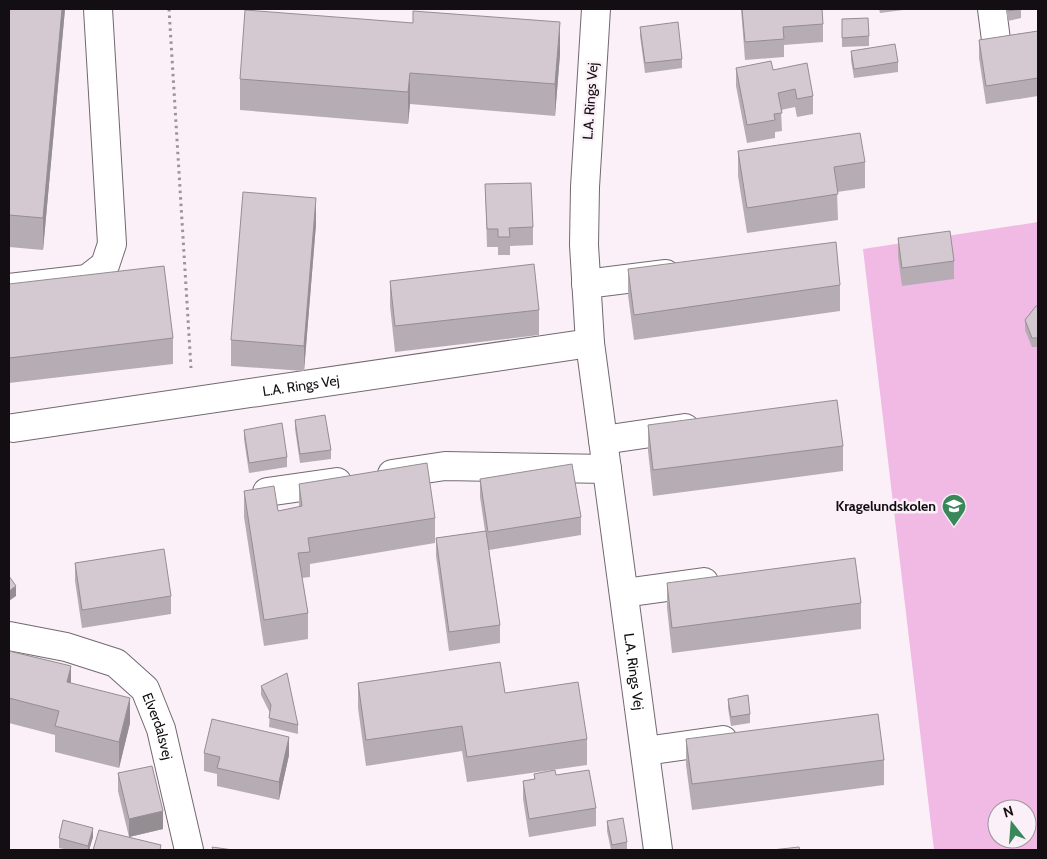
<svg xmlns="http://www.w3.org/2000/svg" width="1047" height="859" viewBox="0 0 1047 859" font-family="Cabin,sans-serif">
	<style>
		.green { fill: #f1bae5; fill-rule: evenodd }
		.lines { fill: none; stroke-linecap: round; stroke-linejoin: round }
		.minor-casing { stroke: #726970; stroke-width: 30 }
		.path { stroke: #9b9399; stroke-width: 3; stroke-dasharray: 2.5 4; stroke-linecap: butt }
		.minor { stroke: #fff; stroke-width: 28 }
		.wall { fill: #b6adb4 }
		.shaded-wall { fill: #948d92 }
		.building { fill: #d4c9d1; stroke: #948d92 }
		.labels { text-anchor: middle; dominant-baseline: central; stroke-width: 5; stroke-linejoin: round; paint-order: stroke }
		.street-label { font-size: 14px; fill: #120e11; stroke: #fbf0f8 }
		.poi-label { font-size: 14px; font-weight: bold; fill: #120e11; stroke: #fbf0f8; text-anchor: end }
	</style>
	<rect width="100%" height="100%" fill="#fbf0f8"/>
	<path class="green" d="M1038,222V850H934L863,249ZM997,809H1027V839H997Z"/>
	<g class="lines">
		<defs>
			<g id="minor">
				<path id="s1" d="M596,9L585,187L584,245L590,343L658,850"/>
				<polyline points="992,9 996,40"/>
				<polyline points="586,284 666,274"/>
				<polyline points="9,288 87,279 105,265 112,244 98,9"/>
				<path id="s2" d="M13,428L590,343"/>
				<polyline points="603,440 685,428"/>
				<polyline points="392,474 445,466 607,469"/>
				<polyline points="267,492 337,482"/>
				<polyline points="624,593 704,582"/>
				<path id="s3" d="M9,636L66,647L116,663L145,689L161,729L189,850"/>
				<polyline points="645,751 723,740"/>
			</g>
		</defs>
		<use href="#minor" class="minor-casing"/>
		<polyline class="path" points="169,9 191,368"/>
		<use href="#minor" class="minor"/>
	</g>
	<g class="wall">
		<polygon points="9,9 65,9 43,250 9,247"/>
		<polygon points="741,9 822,9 823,24 823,42 784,45 784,57 745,60"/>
		<polygon points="879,9 911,9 880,13"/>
		<polygon points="1006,9 1021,9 1021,18 1008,21"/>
		<polygon points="842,19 869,36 869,46 842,47"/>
		<polygon points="640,27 682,59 682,68 645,73 640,36"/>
		<polygon points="1038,31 1038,96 986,104 979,58 979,40"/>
		<polygon points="851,51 898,62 898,72 854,78 851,60"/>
		<polygon points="560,54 555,116 410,104 408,124 240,110 240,79"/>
		<polygon points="736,68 773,70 813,96 813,114 797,117 795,107 781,110 782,131 775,132 775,138 747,143 736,86"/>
		<polygon points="738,151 865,162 865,188 837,192 838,220 747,233 738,176"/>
		<polygon points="485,184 533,227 533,245 510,246 510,255 498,255 498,247 487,247"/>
		<polygon points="316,224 304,371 231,366 231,340"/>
		<polygon points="898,238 954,261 954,279 902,286 898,257"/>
		<polygon points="628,269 840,285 840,311 634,340 628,295"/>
		<polygon points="390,281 539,310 539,335 395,352 390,306"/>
		<polygon points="9,284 173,338 173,364 9,383"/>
		<polygon points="1038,306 1038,347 1032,347 1025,330 1025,320"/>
		<polygon points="295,420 331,450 331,459 300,463 295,429"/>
		<polygon points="648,425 843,446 843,471 653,496 648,451"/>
		<polygon points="244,430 287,457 287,467 249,473 244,439"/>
		<polygon points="480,479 581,517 581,535 489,550 500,625 500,643 449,651 436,556 436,538 485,531 480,497"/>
		<polygon points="299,484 435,518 435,543 310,564 310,577 302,578 308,613 308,639 264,646 244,517 244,491 278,511 299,507"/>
		<polygon points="75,563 171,596 171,614 82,628 75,581"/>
		<polygon points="667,583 861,603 861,629 672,653 667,608"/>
		<polygon points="9,651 71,683 130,723 119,768 55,752 55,735 9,723"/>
		<polygon points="358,683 505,693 587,739 587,765 467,782 462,751 366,766 358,708"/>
		<polygon points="261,686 298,725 298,734 269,727 270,713 261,695"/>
		<polygon points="728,699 750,714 750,723 731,726 728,708"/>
		<polygon points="686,739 884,760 884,785 692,810 686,765"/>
		<polygon points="204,753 289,755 279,800 217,786 217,774 204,771"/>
		<polygon points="118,773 163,829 129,837 118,791"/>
		<polygon points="534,774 556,775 596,808 596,826 529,837 523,799 523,781 534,779"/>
		<polygon points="607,821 627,842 627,850 611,850 607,831"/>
		<polygon points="93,837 89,850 69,850 59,848 59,838"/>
	</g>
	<g class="shaded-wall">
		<polygon points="62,9 65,9 43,250 43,218"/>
		<polygon points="560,22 560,54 555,116 555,84"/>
		<polygon points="410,73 410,104 408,124 408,92"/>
		<polygon points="316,198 316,224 304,371 304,346"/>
		<polygon points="16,586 16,596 9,601 9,591"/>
		<polygon points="71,666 71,692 67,682"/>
		<polygon points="130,698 130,723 119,768 119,742"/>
		<polygon points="289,737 289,755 279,800 279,782"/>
		<polygon points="163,811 163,829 129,837 129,819"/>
		<polygon points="93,828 93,837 89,850 88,850 88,846"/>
	</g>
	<g class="building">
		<polygon points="9,9 62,9 43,218 9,215"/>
		<polygon points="742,9 822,9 823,24 783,27 784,39 745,42"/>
		<polygon points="1008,9 1021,9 1008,11"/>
		<polygon points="245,10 413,23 413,11 560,22 555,84 410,73 408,92 240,79"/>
		<polygon points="868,18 869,36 842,38 842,19"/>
		<polygon points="678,22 682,59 645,63 640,27"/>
		<polygon points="1038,31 1038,78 986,86 979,40"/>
		<polygon points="895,44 898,62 854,69 851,51"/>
		<polygon points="771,61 773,70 807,63 813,96 797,99 795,89 778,93 782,113 774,114 775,120 747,125 736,68"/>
		<polygon points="860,133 865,162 834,167 838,194 747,208 738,151"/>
		<polygon points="531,183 533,227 509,228 510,237 498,237 498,229 487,229 485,184"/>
		<polygon points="243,192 316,198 304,346 231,340"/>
		<polygon points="950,231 954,261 902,268 898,238"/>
		<polygon points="836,242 840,285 634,315 628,269"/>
		<polygon points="534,264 539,310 395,326 390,281"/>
		<polygon points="164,266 173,338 9,358 9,284"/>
		<polygon points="1036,306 1038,306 1038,338 1032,338 1025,320"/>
		<polygon points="837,400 843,446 653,470 648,425"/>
		<polygon points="325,415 331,450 300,454 295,420"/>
		<polygon points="282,423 287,457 249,463 244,430"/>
		<polygon points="427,463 435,518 308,538 310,552 298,553 308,613 264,620 244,491 274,486 278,511 302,506 299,484"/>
		<polygon points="572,464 581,517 488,532 480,479"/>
		<polygon points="486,531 500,625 449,632 436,538"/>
		<polygon points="164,549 171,596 82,610 75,563"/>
		<polygon points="855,558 861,603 672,628 667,583"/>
		<polygon points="9,576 16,586 9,591"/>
		<polygon points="9,651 71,666 67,682 130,698 119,742 55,726 59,711 9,698"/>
		<polygon points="500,662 505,693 578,682 587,739 467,757 462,726 366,740 358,683"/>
		<polygon points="287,673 298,725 269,718 271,705 261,686"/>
		<polygon points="748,695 750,714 731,717 728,699"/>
		<polygon points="878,714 884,760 692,784 686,739"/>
		<polygon points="212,719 289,737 279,782 217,768 220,757 204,753"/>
		<polygon points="152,766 163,811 129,819 118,773"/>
		<polygon points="555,770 556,775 589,770 596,808 529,819 523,781 535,779 534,774"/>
		<polygon points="623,818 627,842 612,845 607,821"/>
		<polygon points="63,820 93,828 88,846 59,838"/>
		<polygon points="99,830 161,845 160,850 93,850"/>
		<polygon points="212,847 233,850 213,850"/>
		<polygon points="799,847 800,850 772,850"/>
	</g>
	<defs>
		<symbol id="school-pin" viewBox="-11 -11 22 30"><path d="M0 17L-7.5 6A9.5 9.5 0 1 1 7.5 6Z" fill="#398859" stroke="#fbf0f8"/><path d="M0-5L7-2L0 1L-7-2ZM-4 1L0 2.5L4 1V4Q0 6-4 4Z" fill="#fff"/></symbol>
	</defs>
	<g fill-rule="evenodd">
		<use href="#school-pin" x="940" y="492" width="28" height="38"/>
	</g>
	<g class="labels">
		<g class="street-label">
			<text transform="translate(590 101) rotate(-86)">L.A. Rings Vej</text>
			<text stroke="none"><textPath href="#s2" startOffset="291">L.A. Rings Vej</textPath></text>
			<text stroke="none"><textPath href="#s1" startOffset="666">L.A. Rings Vej</textPath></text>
			<text stroke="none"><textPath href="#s3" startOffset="189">Elverdalsvej</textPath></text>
		</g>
		<g class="poi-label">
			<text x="936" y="506">Kragelundskolen</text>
		</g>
	</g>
	<rect width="1047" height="859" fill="none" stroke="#120e11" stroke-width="20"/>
	<g transform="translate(1012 824) rotate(343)"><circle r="24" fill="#fbf0f8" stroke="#9e969c"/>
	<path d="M0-4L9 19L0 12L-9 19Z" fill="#398859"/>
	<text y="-8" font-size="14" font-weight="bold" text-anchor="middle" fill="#120e11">N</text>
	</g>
</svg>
